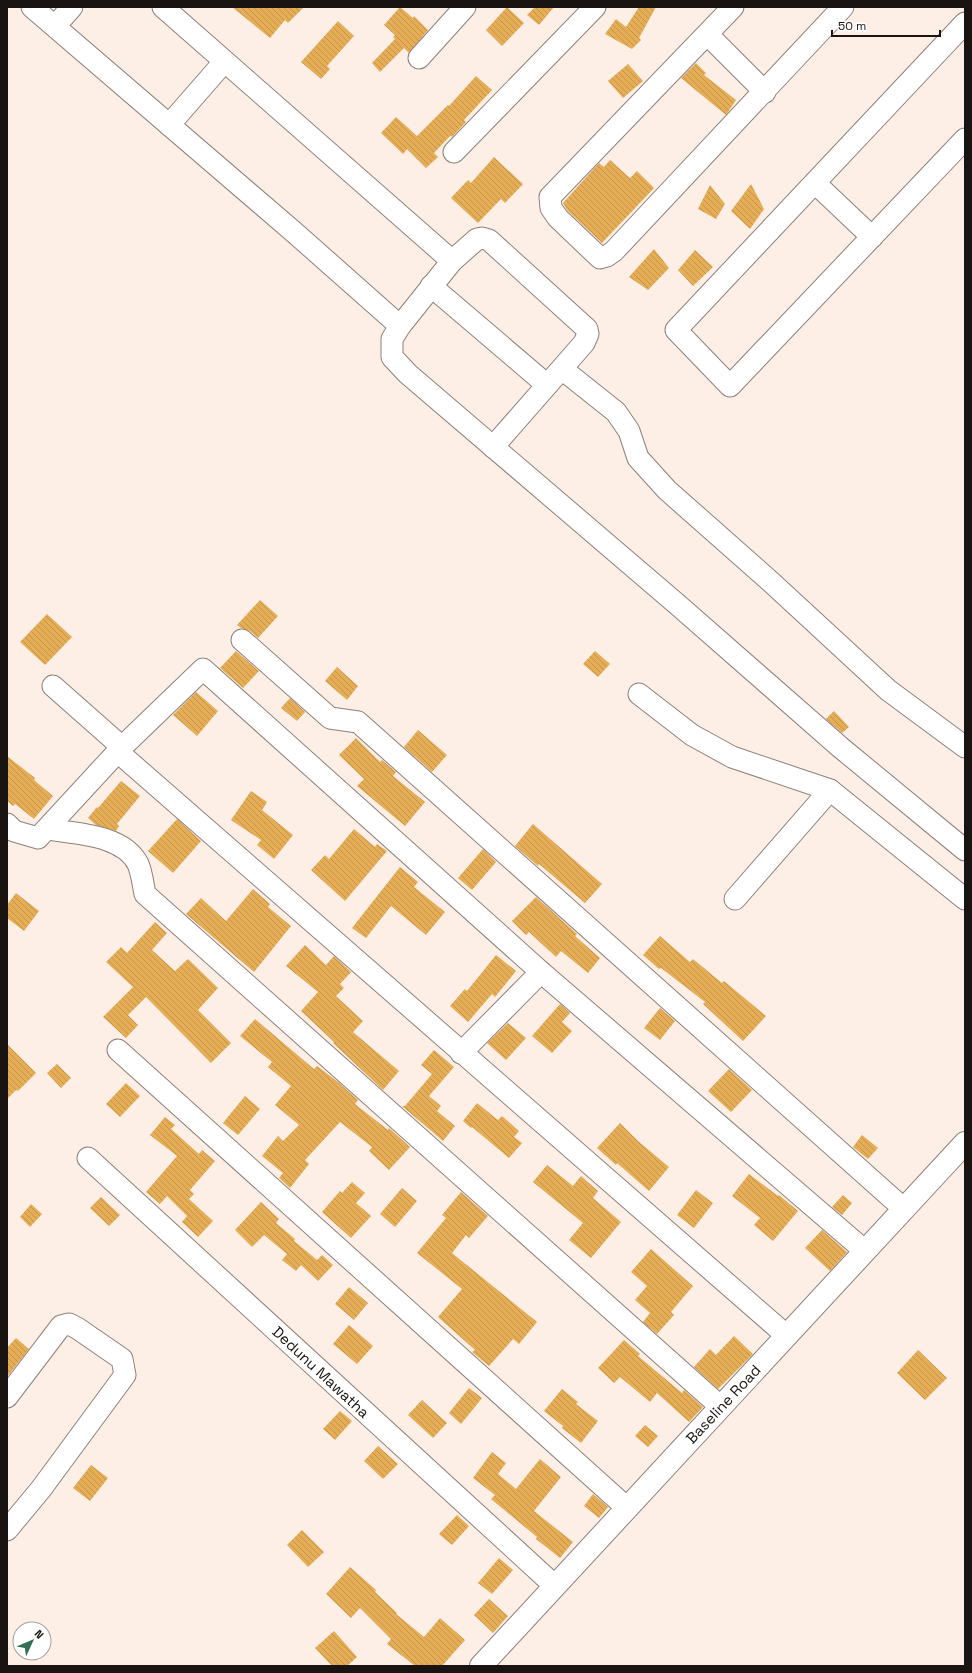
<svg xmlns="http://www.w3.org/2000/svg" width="972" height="1673" viewBox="0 0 972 1673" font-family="'Space Grotesk',sans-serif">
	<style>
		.building { fill: url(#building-back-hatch) }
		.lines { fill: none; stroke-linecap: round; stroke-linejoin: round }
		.minor-casing { stroke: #8d8078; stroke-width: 23 }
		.major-casing { stroke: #8d8078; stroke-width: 24 }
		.minor { stroke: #fff; stroke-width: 21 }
		.major { stroke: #fff; stroke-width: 22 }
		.labels { text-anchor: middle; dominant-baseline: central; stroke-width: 3.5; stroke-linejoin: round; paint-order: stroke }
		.street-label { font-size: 15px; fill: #191411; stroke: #fff }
	</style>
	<defs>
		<pattern id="building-back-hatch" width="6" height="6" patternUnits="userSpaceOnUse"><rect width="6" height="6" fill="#e5ad56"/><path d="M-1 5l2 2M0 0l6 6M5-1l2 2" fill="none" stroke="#c4944a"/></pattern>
	</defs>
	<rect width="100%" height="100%" fill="#feefe6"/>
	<g class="building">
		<polygon points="232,7 304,7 288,23 285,20 270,38"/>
		<polygon points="400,7 413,18 414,16 428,30 409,53 404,48 380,72 372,63 395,39 393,37 395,35 384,25"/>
		<polygon points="507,7 524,23 502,46 486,30"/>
		<polygon points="535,7 554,7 539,25 527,15"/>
		<polygon points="639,7 656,7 639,38 641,40 632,49 605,34 616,19 626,27"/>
		<polygon points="338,21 354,36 327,66 330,69 321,79 301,62"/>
		<polygon points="696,63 706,73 704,75 736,100 726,115 681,78"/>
		<polygon points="628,64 643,81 623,98 608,81"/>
		<polygon points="476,76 492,90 464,120 466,122 452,137 450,136 434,153 438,157 426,168 407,149 403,154 381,133 396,117 417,136 448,105 449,106"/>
		<polygon points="494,157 523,184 505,203 501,199 478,223 451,198 468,180 471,183"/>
		<polygon points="610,160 630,178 637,171 654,188 602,243 567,210 563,203 599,163 604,167"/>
		<polygon points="751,184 764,209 750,229 731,211"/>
		<polygon points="710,185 725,204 716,219 698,209"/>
		<polygon points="654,249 669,268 648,290 629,277"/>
		<polygon points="695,250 713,267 693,286 678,270"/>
		<polygon points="260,600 278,616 258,638 250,631 241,628 237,625"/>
		<polygon points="47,614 72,637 45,665 20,642"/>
		<polygon points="236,651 259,671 243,688 220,668"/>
		<polygon points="595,651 610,664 598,677 583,664"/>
		<polygon points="337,667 358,686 347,700 325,681"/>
		<polygon points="196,692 218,711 197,736 173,715"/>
		<polygon points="290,698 305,712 297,721 281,708"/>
		<polygon points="834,711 849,727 842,733 826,719"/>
		<polygon points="418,730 447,755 432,772 404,747"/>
		<polygon points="356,738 380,762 382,760 396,772 393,776 425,802 405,826 357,786 364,779 339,755"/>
		<polygon points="7,756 35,778 34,780 53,796 34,819 15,804 13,806 7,801"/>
		<polygon points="121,781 140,796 117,824 119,826 116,831 96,825 88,818 97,807 98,808"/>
		<polygon points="251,791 267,802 262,810 293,835 274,859 257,845 261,840 231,820"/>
		<polygon points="177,819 201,841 173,873 148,851"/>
		<polygon points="533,824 602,884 585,903 539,864 538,866 515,846"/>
		<polygon points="354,829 375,847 377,844 387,851 345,901 311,870 325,855 329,859"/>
		<polygon points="483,849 496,862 472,890 458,878"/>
		<polygon points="400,867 418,882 414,887 445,912 426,935 391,906 366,938 352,928"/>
		<polygon points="253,889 270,904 268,907 291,926 254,972 186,914 201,898 226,921"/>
		<polygon points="16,893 39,911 24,931 7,918 7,905"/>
		<polygon points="536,897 577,934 575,936 600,958 588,973 561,951 556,957 529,932 526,935 512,921"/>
		<polygon points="155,922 167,933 152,950 175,971 188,959 218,988 198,1010 231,1043 211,1063 146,997 128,1015 138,1025 126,1038 103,1017 133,987 106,962 121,947 127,953"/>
		<polygon points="660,936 690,962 693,959 722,983 724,981 766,1016 743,1041 703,1004 705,1002 661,968 659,969 643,955"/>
		<polygon points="305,945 326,965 334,956 351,972 340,984 344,988 336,996 363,1021 353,1032 399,1071 383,1090 333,1043 334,1042 301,1011 318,992 286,966"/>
		<polygon points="496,955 516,971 495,997 492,994 468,1022 450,1006 465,989 467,991"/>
		<polygon points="560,1004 570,1013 562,1022 572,1031 552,1053 532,1036"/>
		<polygon points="660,1008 675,1021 660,1040 644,1028"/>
		<polygon points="255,1019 314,1069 317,1066 338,1082 358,1100 355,1104 388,1130 389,1128 410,1147 389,1170 369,1151 372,1147 340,1122 305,1160 309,1164 290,1188 279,1178 283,1173 262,1156 278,1136 283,1141 299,1125 275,1105 291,1086 268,1067 272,1062 240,1036"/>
		<polygon points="508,1023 526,1038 506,1060 487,1043"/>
		<polygon points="7,1044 36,1073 18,1091 16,1090 7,1099"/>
		<polygon points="434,1050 454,1067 429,1096 441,1106 437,1111 455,1126 443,1141 402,1106 405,1106 432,1074 421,1065"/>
		<polygon points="57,1064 71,1078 61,1088 47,1073"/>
		<polygon points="729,1069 752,1090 731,1112 708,1091"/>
		<polygon points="126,1083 140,1096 120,1117 106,1104"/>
		<polygon points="245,1096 260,1109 238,1135 223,1123"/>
		<polygon points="477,1103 498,1120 502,1116 519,1131 514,1137 522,1143 509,1158 472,1127 471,1128 463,1121"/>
		<polygon points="165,1117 175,1125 171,1129 199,1154 202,1150 215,1161 190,1190 194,1194 189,1199 213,1221 198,1237 182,1222 187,1216 167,1196 160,1204 146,1192 177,1156 150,1135"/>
		<polygon points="620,1123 638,1141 669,1167 649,1191 617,1163 616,1165 597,1148"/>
		<polygon points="862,1135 878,1148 868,1159 853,1147"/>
		<polygon points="547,1165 573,1186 581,1176 598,1191 593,1198 621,1222 591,1258 569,1240 583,1223 533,1182"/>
		<polygon points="749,1174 778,1196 779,1195 798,1211 773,1241 754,1225 760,1218 732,1196"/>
		<polygon points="352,1182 365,1193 356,1203 371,1216 351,1238 322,1212 340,1191 342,1193"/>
		<polygon points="402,1188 417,1201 395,1227 380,1214"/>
		<polygon points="696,1190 713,1203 694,1228 677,1215"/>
		<polygon points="461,1192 488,1216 469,1238 466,1235 452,1253 537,1322 519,1344 513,1339 489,1366 472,1352 475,1350 438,1317 462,1289 417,1253 446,1218 442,1215"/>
		<polygon points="843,1195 852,1203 842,1215 832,1207"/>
		<polygon points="101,1197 120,1215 109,1226 90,1208"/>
		<polygon points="261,1202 279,1219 276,1223 295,1239 294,1241 317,1260 322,1255 333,1265 318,1281 301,1265 296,1271 282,1260 287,1254 264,1235 252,1247 235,1230"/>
		<polygon points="31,1204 42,1214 30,1227 20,1217"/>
		<polygon points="822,1230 847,1252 830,1271 805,1248"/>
		<polygon points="651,1249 693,1286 671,1312 674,1315 657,1334 643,1322 650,1313 635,1300 647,1286 631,1272"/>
		<polygon points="349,1287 368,1303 354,1320 335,1304"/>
		<polygon points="349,1325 373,1346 357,1364 333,1344"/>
		<polygon points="734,1336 753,1354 718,1389 694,1367 710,1349 716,1355"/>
		<polygon points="16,1338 29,1349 7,1377 7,1348"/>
		<polygon points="624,1340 640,1354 638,1356 682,1393 684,1390 703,1407 689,1422 657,1393 650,1402 620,1377 614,1383 598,1368"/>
		<polygon points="918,1350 947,1378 925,1400 897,1373"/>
		<polygon points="469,1388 482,1398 461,1424 449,1413"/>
		<polygon points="562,1389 578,1402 576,1404 598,1421 581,1443 562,1428 563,1426 544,1411"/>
		<polygon points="422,1400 447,1423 433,1438 408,1415"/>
		<polygon points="340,1411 352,1421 335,1440 323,1429"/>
		<polygon points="645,1425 658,1436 648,1447 635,1436"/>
		<polygon points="378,1446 398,1464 383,1479 364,1461"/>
		<polygon points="492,1452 506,1463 498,1474 516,1489 540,1459 561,1477 534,1511 573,1542 560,1558 536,1539 537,1537 491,1499 495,1495 473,1478"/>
		<polygon points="91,1465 108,1478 90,1501 73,1488"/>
		<polygon points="593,1494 608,1507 599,1518 584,1506"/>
		<polygon points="457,1515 469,1526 452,1545 439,1534"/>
		<polygon points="302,1530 324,1552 308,1567 287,1545"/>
		<polygon points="499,1558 513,1570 492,1594 478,1583"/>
		<polygon points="350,1567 376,1590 375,1592 397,1613 396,1614 424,1637 440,1618 465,1640 442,1666 415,1666 387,1644 391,1639 360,1608 351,1618 326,1594"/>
		<polygon points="489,1599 508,1616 493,1633 474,1615"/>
		<polygon points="334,1631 357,1657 347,1666 332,1666 315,1648"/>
	</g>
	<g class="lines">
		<defs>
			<g id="minor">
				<polyline points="32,7 295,233 400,326"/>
				<polyline points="163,7 452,261 400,326 392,339 392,357 408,374 678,605 840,747 965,850"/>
				<polyline points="733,7 550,197 551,208 558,218 600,258 607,256 614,251 843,7"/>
				<polyline points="965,23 676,330 730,386 965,139"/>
				<polyline points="55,26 72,7"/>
				<polyline points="708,35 765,92"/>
				<polyline points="419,58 465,7"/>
				<polyline points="169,125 224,62"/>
				<polyline points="454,152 595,7"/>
				<polyline points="815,183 872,237"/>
				<polyline points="452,261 477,239 482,238 489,240 587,329 588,334 584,343 493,447"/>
				<polyline points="431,286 547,385"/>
				<polyline points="562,369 616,412 629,431 638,458 667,490 771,582 888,690 965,747"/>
				<polyline points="242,640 330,718 358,722 904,1209"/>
				<polyline points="53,686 122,747"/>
				<polyline points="639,694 692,735 732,757 830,790 965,899"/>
				<polyline points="118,752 787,1336"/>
				<polyline points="7,824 14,831 38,838 122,747 203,669 541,972 865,1251"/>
				<path d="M47,829C75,834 123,834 138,864C142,873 143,885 145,894L721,1407"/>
				<polyline points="735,899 830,790"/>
				<polyline points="118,1050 627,1508"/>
				<polyline points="461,1053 541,972"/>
				<polyline points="88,1158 555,1586"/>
				<polyline points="7,1397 61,1326 69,1324 77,1328 122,1359 125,1375 41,1489 7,1530"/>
			</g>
			<polyline id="major" points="481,1666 965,1143"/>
		</defs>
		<use href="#minor" class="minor-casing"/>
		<use href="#major" class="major-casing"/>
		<use href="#minor" class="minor"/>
		<use href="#major" class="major"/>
	</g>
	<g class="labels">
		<g class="street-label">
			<text transform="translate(321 1372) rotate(43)">Dedunu Mawatha</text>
			<text transform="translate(723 1404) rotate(-47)">Baseline Road</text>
		</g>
	</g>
	<rect width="972" height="1673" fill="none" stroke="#191411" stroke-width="16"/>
	<g transform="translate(32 1641) rotate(46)"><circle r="19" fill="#ffffff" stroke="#a3a1a0"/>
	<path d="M0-3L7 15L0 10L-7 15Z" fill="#336d55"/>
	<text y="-6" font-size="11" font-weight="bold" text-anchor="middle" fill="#191411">N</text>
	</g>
	<path d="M832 30v6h108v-6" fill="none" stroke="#191411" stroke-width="2"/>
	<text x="838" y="30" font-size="12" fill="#191411" stroke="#ffffff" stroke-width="3" paint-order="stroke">50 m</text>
</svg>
